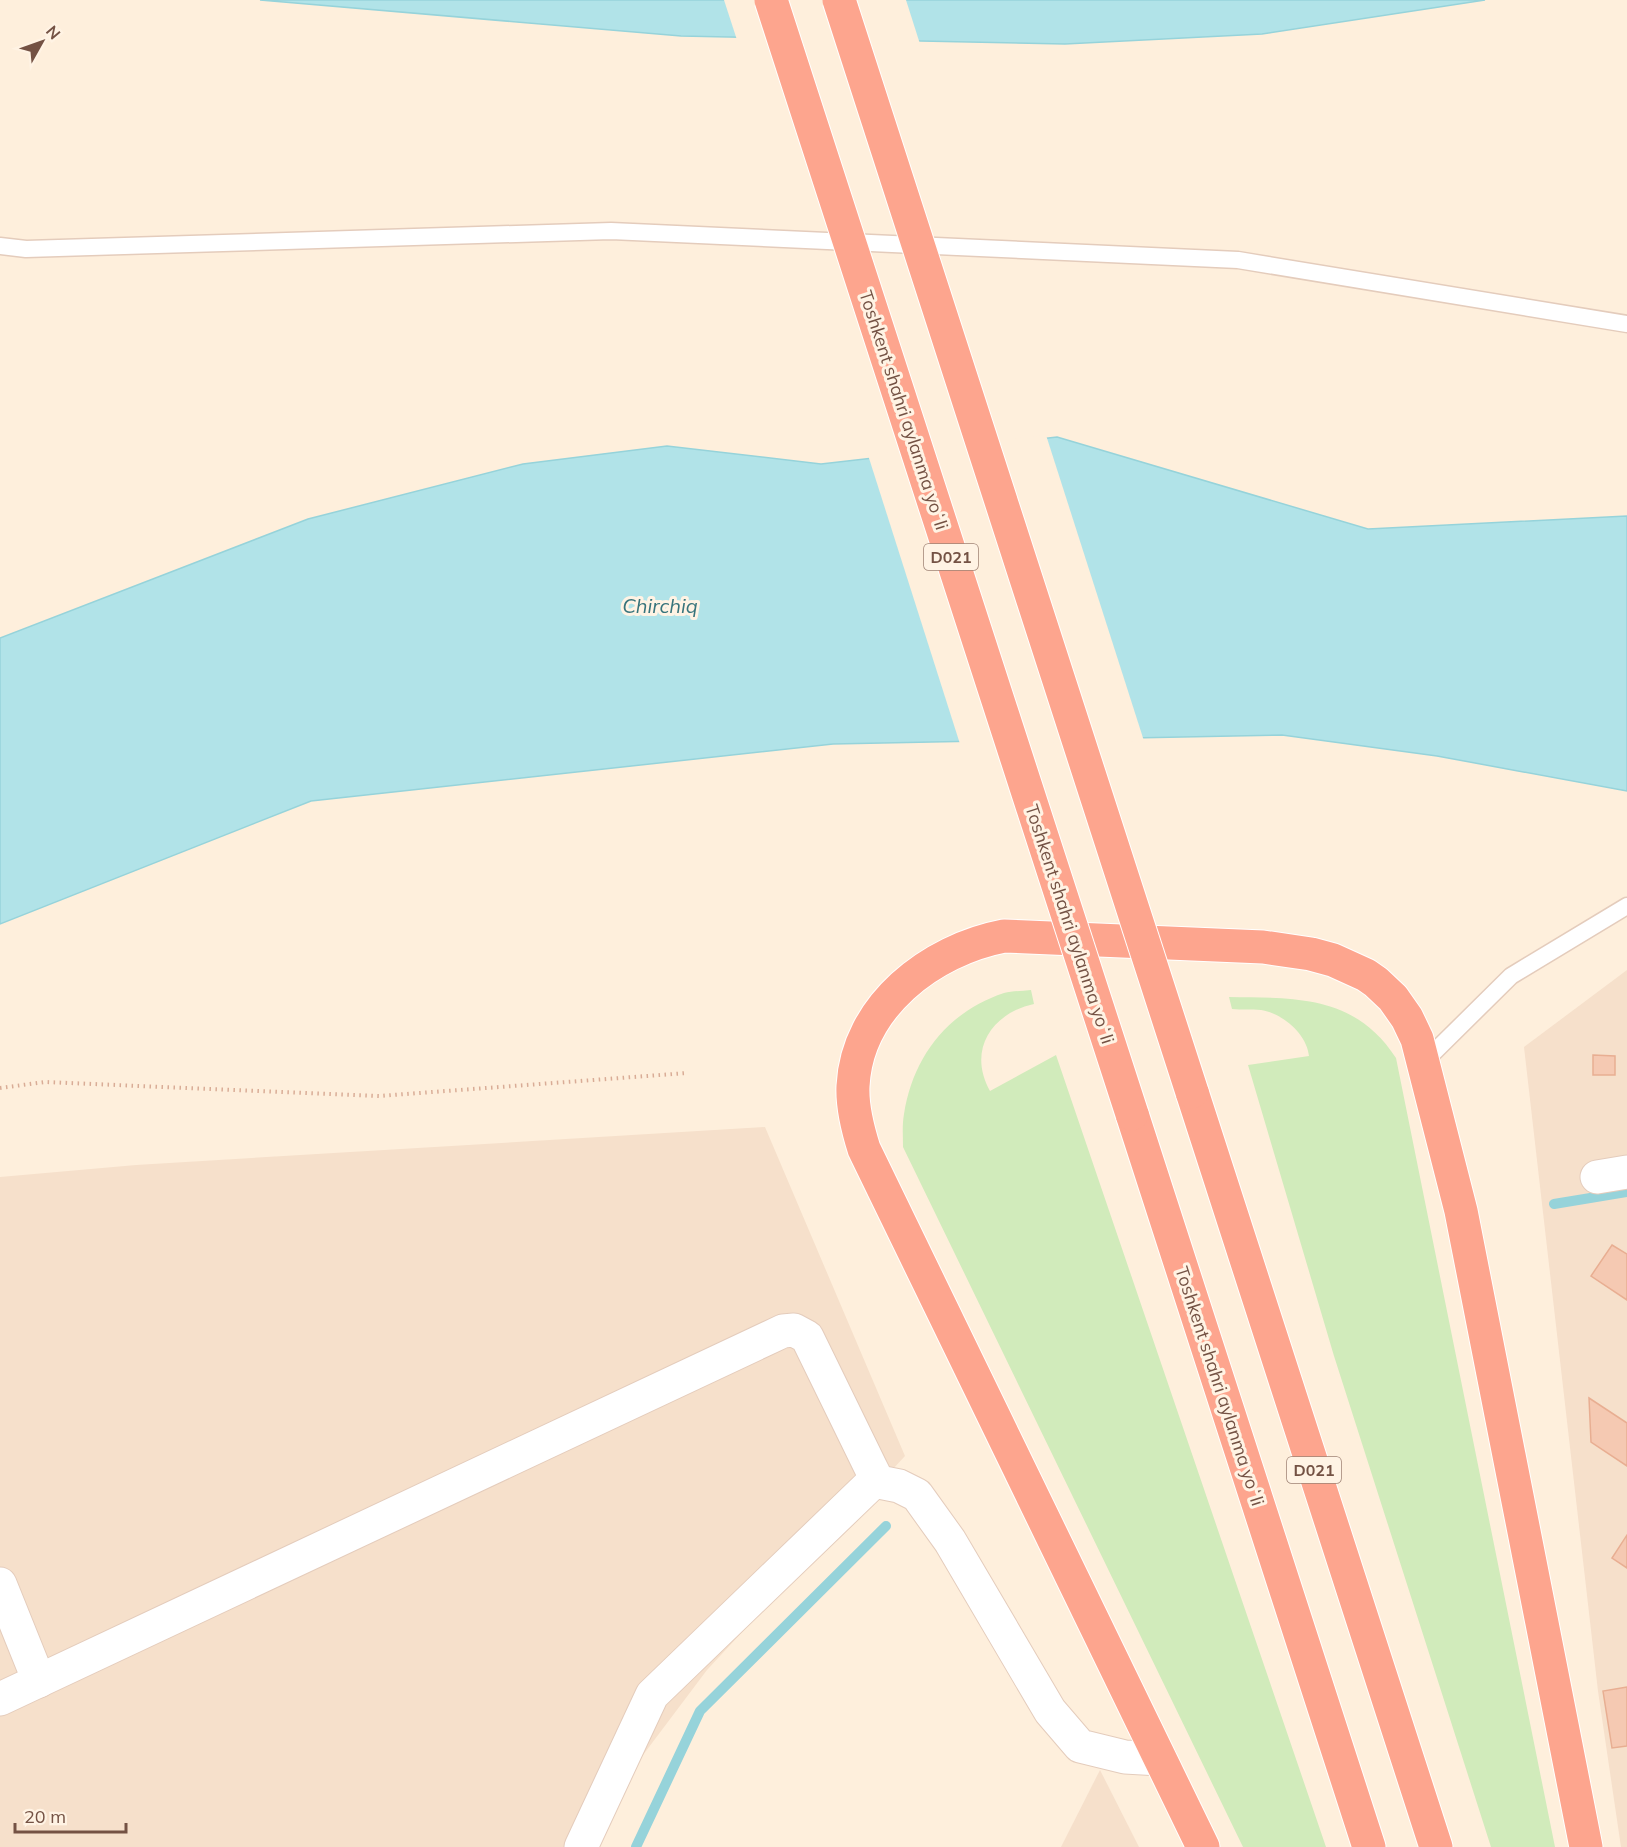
<svg xmlns="http://www.w3.org/2000/svg" width="1627" height="1847" viewBox="0 0 1627 1847" font-family="Mulish,sans-serif">
	<style>
		.residential { fill: #f6e0cb }
		.green { fill: #d1ebbb }
		.water { fill: #b1e3e8; stroke: #96d3da; stroke-width: 1.5 }
		.pier { fill: #feefdc }
		.lines { fill: none; stroke-linecap: round; stroke-linejoin: round }
		.stream { stroke: #96d3da; stroke-width: 10 }
		.building { fill: #f5c9b2; stroke: #e8ae92; stroke-width: 1.5 }
		.lane-casing { stroke: #e4ccbc; stroke-width: 19 }
		.street-casing { stroke: #e4ccbc; stroke-width: 35 }
		.highway-casing { stroke: #fff; stroke-width: 35 }
		.path { stroke: #d9ac96; stroke-width: 4; stroke-dasharray: 1.5 4.5; stroke-linecap: butt }
		.lane { stroke: #fff; stroke-width: 16 }
		.street { stroke: #fff; stroke-width: 33 }
		.highway { stroke: #fda58e; stroke-width: 33 }
		.highway-bridge-casing { stroke: #fff; stroke-width: 35; stroke-linecap: butt }
		.highway-bridge { stroke: #fda58e; stroke-width: 33 }
		.labels { text-anchor: middle; dominant-baseline: central; stroke-width: 6; stroke-linejoin: round; paint-order: stroke }
		.shield { fill: #fff3e4; stroke: #9e8274; stroke-width: 1.5 }
		.shield-label { font-size: 16px; font-weight: bold; fill: #745244 }
		.street-label { font-size: 18px; fill: #745244; stroke: #fff3e4 }
		.water-label { font-size: 20px; font-style: italic; fill: #37747c; stroke: #fff3e4 }
	</style>
	<rect width="100%" height="100%" fill="#feefdc"/>
	<g class="residential">
		<polygon points="1627,970 1627,1847 1621,1847 1598,1691 1524,1047"/>
		<polygon points="765,1127 905,1456 707,1670 640,1759 598,1847 0,1847 0,1177 136,1165"/>
		<polygon points="1100,1770 1139,1847 1061,1847"/>
	</g>
	<g class="green">
		<path d="M1031,990L1034,1004C992,1013 967,1050 990,1091L1056,1055L1326,1847H1243L903,1147C903,1136 902,1125 904,1114C913,1057 947,1012 1004,993C1012,991 1022,991 1031,990Z"/>
		<path d="M1229,997C1296,998 1355,995 1396,1058L1555,1847H1491L1334,1356L1248,1065L1309,1056C1307,1034 1282,1013 1261,1010C1251,1009 1242,1010 1232,1009Z"/>
	</g>
	<g class="water">
		<polygon points="260,0 1485,0 1262,34 1065,44 681,36"/>
		<polygon points="1057,437 1368,529 1627,516 1627,791 1437,756 1282,735 833,744 311,801 0,924 0,638 308,519 523,464 667,446 821,464"/>
	</g>
	<g class="pier">
		<polygon points="724,0 906,0 920,44 737,40"/>
		<polygon points="1046,435 1144,741 960,744 868,455"/>
	</g>
	<g class="lines">
		<g class="stream">
			<polyline points="1554,1204 1627,1192"/>
			<polyline points="636,1847 700,1711 886,1526"/>
		</g>
	</g>
	<g class="building">
		<polygon points="1593,1055 1615,1056 1615,1075 1593,1075"/>
		<polygon points="1612,1245 1627,1254 1627,1300 1591,1276"/>
		<polygon points="1589,1398 1627,1423 1627,1466 1591,1442"/>
		<polygon points="1627,1535 1627,1568 1612,1558"/>
		<polygon points="1627,1687 1627,1746 1612,1748 1603,1691"/>
	</g>
	<g class="lines">
		<defs>
			<g id="lane">
				<polyline points="0,246 26,249 611,231 1238,260 1627,324"/>
				<polyline points="1423,1063 1511,976 1627,906"/>
			</g>
			<g id="street">
				<polyline points="1597,1177 1627,1172"/>
				<polyline points="874,1481 899,1486 917,1495 950,1541 1050,1711 1080,1746 1125,1757 1160,1759"/>
				<polyline points="0,1584 39,1681"/>
				<polyline points="0,1699 783,1331 794,1330 807,1337 870,1466 874,1474 874,1481 652,1695 581,1847"/>
			</g>
			<g id="highway">
				<polyline points="1192,1092 1436,1847"/>
				<polyline points="1132,1114 1369,1847"/>
				<path d="M1203,1847L864,1149C858,1130 852,1106 853,1086C857,1006 931,950 1004,936L1263,947L1311,954L1333,960L1366,975L1376,982L1393,998L1407,1018L1417,1039L1461,1211L1586,1847"/>
			</g>
		</defs>
		<use href="#lane" class="lane-casing"/>
		<use href="#street" class="street-casing"/>
		<use href="#highway" class="highway-casing"/>
		<polyline class="path" points="0,1088 45,1082 379,1096 687,1073"/>
		<use href="#lane" class="lane"/>
		<use href="#street" class="street"/>
		<use href="#highway" class="highway"/>
		<defs>
			<g id="highway-bridge">
				<polyline points="771,0 1132,1114"/>
				<polyline points="839,0 1192,1092"/>
			</g>
		</defs>
		<use href="#highway-bridge" class="highway-bridge-casing"/>
		<use href="#highway-bridge" class="highway-bridge"/>
	</g>
	<g class="labels">
		<g class="shield">
			<rect x="924" y="544" width="54" height="26" rx="4.5"/>
			<rect x="1287" y="1457" width="54" height="26" rx="4.5"/>
		</g>
		<g class="shield-label">
			<text x="951" y="557">D021</text>
			<text x="1314" y="1470">D021</text>
		</g>
		<g class="street-label">
			<text transform="translate(904 410) rotate(72)">Toshkent shahri aylanma yoʻli</text>
			<text transform="translate(1070 924) rotate(72)">Toshkent shahri aylanma yoʻli</text>
			<text transform="translate(1220 1386) rotate(72)">Toshkent shahri aylanma yoʻli</text>
		</g>
		<g class="water-label">
			<text x="660" y="605">Chirchiq</text>
		</g>
	</g>
	<g transform="translate(42 42) rotate(50)" stroke="#fff3e4" stroke-width="4.5" paint-order="stroke">
	<path d="M0-4.5L10 22L0 15L-10 22Z" fill="#745244"/>
	<text y="-9" font-size="16" font-weight="bold" text-anchor="middle" fill="#745244">N</text>
	</g>
	<path d="M15 1823v9h111v-9" fill="none" stroke="#745244" stroke-width="3"/>
	<text x="24" y="1823" font-size="18" fill="#745244" stroke="#fff3e4" stroke-width="4.5" paint-order="stroke">20 m</text>
</svg>
